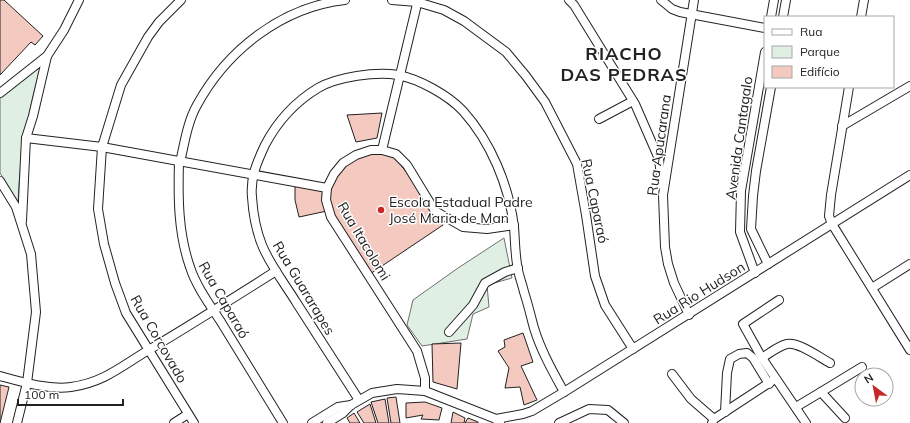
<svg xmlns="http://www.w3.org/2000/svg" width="910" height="423" viewBox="0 0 910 423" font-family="Mulish,sans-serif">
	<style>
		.green { fill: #e0efe3; stroke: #6f6f6f }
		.building { fill: #f3c9c0; stroke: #222 }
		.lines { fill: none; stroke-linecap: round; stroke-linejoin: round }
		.minor-casing { stroke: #222; stroke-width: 10 }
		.minor { stroke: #fff; stroke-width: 8 }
		.poi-dot { fill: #c62828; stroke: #fff; stroke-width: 1.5 }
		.labels { text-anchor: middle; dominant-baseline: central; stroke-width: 3; stroke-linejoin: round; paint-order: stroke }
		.street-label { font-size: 14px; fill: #222; stroke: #fff }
		.poi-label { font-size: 14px; fill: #222; stroke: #fff; text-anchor: start }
		.district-label { font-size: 18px; font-weight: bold; letter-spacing: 1px; fill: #222; stroke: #fff }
	</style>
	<rect width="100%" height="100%" fill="#fff"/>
	<g class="green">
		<path d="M41,66C28,112 20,154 18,202L0,173V98Z"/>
		<polygon points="504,238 512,278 487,285 489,307 473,314 467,339 422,346 407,325 413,300 458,268"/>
	</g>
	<g class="building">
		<polygon points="0,0 4,0 43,36 35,45 31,42 0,75"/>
		<polygon points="382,113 377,138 356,142 347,115"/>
		<polygon points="378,150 395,157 418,188 426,195 443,225 370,274 333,219 326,200 332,177 352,159"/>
		<polygon points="295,185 325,190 327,211 299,217 295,200"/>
		<polygon points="523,333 533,362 521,366 537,400 524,405 520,387 505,388 509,368 498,351 505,347 504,340"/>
		<polygon points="461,343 457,389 433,382 432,344"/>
		<polygon points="0,385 9,387 0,423"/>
		<polygon points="396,397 400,423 391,423 387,398"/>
		<polygon points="385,399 389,423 378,423 371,402"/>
		<polygon points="425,402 442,408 439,420 421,419 423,415 406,418 406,403"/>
		<polygon points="370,404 376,423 364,423 357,412"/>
		<polygon points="453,412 465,418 464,423 451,423"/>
		<polygon points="354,413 360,423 350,423 347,418"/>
		<polygon points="468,418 478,422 478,423 465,423"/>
	</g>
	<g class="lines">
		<defs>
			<g id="minor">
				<polyline points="181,0 159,22 148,37 121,85 102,147 98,209 104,244 115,283 126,313 194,423"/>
				<polyline points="392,0 417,2 444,10 464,21 506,52 526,76 545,102 577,164 586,215 595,276 605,305 633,349"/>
				<polyline points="569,0 574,5 635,104 659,159 662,185"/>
				<polyline points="661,0 672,9 680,12 765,28"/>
				<polyline points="771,17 774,0"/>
				<polyline points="783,17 786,0"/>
				<polyline points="861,17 864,0"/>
				<polyline points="849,87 831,195 829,216 832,224 910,350"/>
				<polyline points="0,93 47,56 64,30 79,0"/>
				<polyline points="599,119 633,101"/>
				<polyline points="842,126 910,86"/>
				<polyline points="26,138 102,147 327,188"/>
				<polyline points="382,150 418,0"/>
				<polyline points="0,181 16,207 31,254 36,312 27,383 17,423"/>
				<polyline points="22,221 26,138 33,116 47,56"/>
				<polyline points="768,264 751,229 753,196 756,171 771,87"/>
				<polyline points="755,273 740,232 741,191 765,52"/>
				<polyline points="872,288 910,264"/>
				<polyline points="779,300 743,324 762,358 806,423"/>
				<polyline points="689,315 674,283 668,264 665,247 663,195 694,0"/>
				<polyline points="449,332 473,305 485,283 505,272 518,268"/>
				<path d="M762,358C770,353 778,346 787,344C799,342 819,357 830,363"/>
				<polyline points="672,374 691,399 714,419"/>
				<path d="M0,376C22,382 48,390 71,387C106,382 124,364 152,348C194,323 235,297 276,271"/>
				<polyline points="425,391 425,378 417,351 331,217 326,200 327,188 334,174 343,163 356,155 371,150 382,150 396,154 407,165 435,211 463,227 487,229 514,225"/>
				<polyline points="821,392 862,367"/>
				<path d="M359,400C338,367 317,335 296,302C285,284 270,265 262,245C256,230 253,213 252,197C250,178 257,162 265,145C277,122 295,102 318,88C337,77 376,71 398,75C419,79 448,95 463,111C491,142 509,186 514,227C515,239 515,252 517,264C518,274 522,283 524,292C528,304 531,317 534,328C541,351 553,372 564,392"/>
				<polyline points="796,407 821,392 845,418"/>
				<polyline points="725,412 727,373 730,359 739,354 747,353 753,358 769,384"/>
				<polyline points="496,419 523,414 532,411 564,392 910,175"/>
				<polyline points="174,423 188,414"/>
				<path d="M283,423C262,389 242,356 221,322C210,305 196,286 190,267C178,233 178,197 179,162L181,158C185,140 188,121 197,105C227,50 282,7 345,0"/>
				<polyline points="312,423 338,407 351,405"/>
				<polyline points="327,423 343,413 351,405 372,393 397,389 425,391 496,419 500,423"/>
				<polyline points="559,423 589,409 608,410 624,423"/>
				<polyline points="712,423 714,419 772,381"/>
			</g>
		</defs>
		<use href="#minor" class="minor-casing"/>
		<use href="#minor" class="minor"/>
	</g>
	<circle class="poi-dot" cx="381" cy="210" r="4"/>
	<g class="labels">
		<g class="street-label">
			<text transform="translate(739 138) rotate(-82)">Avenida Cantagalo</text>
			<text transform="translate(659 145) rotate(-82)">Rua Apucarana</text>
			<text transform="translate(595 201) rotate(78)">Rua Caparaó</text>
			<text transform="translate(364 241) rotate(59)">Rua Itacolomi</text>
			<text transform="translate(304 288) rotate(59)">Rua Guararapes</text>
			<text transform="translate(699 293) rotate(-32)">Rua Rio Hudson</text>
			<text transform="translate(224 300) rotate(60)">Rua Caparaó</text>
			<text transform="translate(159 339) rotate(60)">Rua Corcovado</text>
		</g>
		<g class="poi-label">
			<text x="389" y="202">Escola Estadual Padre<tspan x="389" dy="16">José Maria de Man</tspan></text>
		</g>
		<g class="district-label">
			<text x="624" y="53">RIACHO<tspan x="624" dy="21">DAS PEDRAS</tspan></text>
		</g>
	</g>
	<rect x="764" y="16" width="130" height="72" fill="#ffffff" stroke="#a7a7a7"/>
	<rect x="772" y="29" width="20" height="6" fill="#ffffff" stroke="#a7a7a7"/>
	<text x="800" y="36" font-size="12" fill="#222222">Rua</text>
	<rect x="772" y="46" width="20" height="12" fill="#e0efe3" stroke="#a7a7a7"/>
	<text x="800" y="56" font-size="12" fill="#222222">Parque</text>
	<rect x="772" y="66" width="20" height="12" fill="#f3c9c0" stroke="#a7a7a7"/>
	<text x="800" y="76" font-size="12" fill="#222222">Edifício</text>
	<g transform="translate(874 387) rotate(328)"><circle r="19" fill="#ffffff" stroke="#a7a7a7"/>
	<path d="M0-3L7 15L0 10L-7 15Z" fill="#c62828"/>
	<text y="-6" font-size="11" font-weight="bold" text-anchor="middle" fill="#222222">N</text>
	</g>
	<path d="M18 399v6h105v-6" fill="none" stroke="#222222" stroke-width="2"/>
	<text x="24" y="399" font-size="12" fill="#222222" stroke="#ffffff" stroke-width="3" paint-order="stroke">100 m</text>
</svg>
